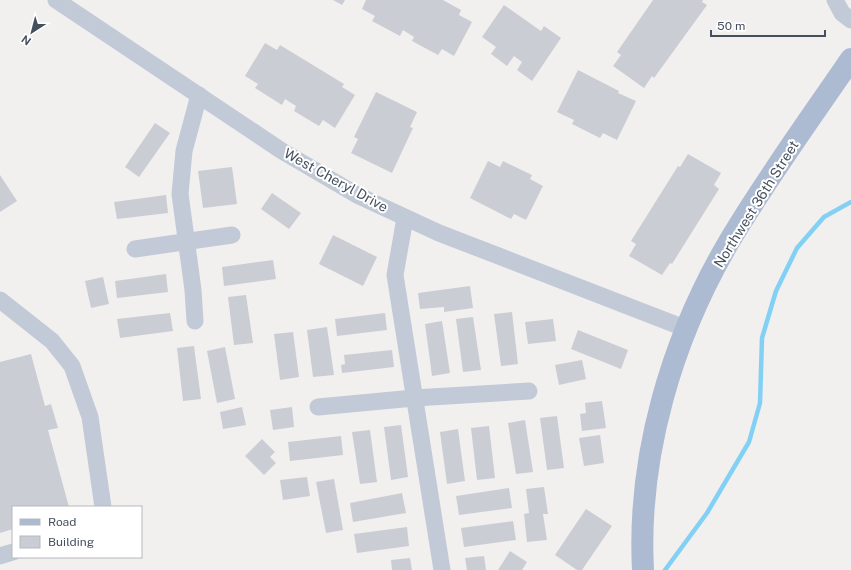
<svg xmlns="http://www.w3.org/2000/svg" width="851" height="570" viewBox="0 0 851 570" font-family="'Public Sans',sans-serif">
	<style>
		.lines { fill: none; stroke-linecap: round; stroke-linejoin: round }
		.stream { stroke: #82d1f5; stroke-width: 4.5 }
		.building { fill: #cbcdd5 }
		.minor { stroke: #c1cad6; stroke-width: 17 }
		.major { stroke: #acbbd1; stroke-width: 22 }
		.labels { text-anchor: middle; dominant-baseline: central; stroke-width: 4; stroke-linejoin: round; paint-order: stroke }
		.street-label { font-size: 14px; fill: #45505f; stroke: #fff }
	</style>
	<rect width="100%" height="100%" fill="#f2efef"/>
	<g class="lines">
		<polyline class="stream" points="665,570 707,513 749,442 760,403 762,338 776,291 797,248 824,217 851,202"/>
	</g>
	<g class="building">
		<polygon points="333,0 345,0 342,5"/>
		<polygon points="366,0 443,0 461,10 459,15 472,22 454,56 442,49 438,55 412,41 414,37 403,30 400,36 372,21 375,16 362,9"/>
		<polygon points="653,0 703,0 702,2 707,5 654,78 652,76 644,88 613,66 621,55 617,52"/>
		<polygon points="504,5 541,31 544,26 561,38 532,81 517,70 522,62 514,56 507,66 491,54 496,47 482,37"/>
		<polygon points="265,43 277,50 280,45 344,84 342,87 355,95 335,128 323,120 319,126 294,111 296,106 285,99 282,105 255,88 258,84 245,76"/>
		<polygon points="578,70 619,91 618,93 636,101 617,140 603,133 600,138 572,124 574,120 557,112"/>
		<polygon points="376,92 417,112 410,127 413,128 392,173 351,153 358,139 354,137"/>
		<polygon points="155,123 170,133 139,177 125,167"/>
		<polygon points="688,154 721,173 714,185 719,189 672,264 670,263 662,275 629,256 636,244 631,241 678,166 680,167"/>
		<polygon points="488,161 500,167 503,161 532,175 530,179 543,186 526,220 514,214 511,219 470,198"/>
		<polygon points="232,167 237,204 203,208 198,171"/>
		<polygon points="0,175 17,201 0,212"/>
		<polygon points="272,193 301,213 289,229 261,209"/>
		<polygon points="166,195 168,213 117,219 114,202"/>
		<polygon points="333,235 377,257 363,286 319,264"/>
		<polygon points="273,260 276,279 224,286 222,267"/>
		<polygon points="166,274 168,292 117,298 115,281"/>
		<polygon points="103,277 109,304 91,308 85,281"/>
		<polygon points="470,286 473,308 444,312 444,307 420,309 418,293"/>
		<polygon points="246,295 253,343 234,345 228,297"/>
		<polygon points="512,312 518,364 501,366 494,314"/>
		<polygon points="170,313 173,331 120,338 117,319"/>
		<polygon points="385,313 387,330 337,336 335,319"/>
		<polygon points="473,317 481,370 463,372 456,319"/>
		<polygon points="553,319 556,341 528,344 525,322"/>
		<polygon points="442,321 450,373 432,376 425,324"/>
		<polygon points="327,327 334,375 313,377 307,330"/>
		<polygon points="578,330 628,350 621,369 571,349"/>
		<polygon points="293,332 299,377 280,380 274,334"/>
		<polygon points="194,346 201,399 183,401 177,348"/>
		<polygon points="225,347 235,399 217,403 207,351"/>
		<polygon points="392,350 394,367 342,373 341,365 345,364 344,355"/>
		<polygon points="31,354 45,406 51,404 58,428 48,430 69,507 13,507 13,529 0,533 0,362"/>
		<polygon points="582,360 586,379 559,385 555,365"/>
		<polygon points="602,401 606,428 582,431 580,414 586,413 585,403"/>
		<polygon points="242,407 246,425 223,429 220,412"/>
		<polygon points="292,407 294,427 273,430 270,410"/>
		<polygon points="557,416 564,468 547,470 540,418"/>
		<polygon points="525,420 533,472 516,474 508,423"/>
		<polygon points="401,425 408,477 391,480 384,427"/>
		<polygon points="489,426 495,478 477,480 471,428"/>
		<polygon points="458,429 465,481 447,484 440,432"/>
		<polygon points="370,430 377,482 360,484 352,432"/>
		<polygon points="600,435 604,463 584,466 579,438"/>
		<polygon points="341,436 343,455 290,461 288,442"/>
		<polygon points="262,439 275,452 270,457 276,463 264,475 245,456"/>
		<polygon points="307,477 310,496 283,500 280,480"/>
		<polygon points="334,479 343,530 326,533 316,482"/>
		<polygon points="544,487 548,514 543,514 547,540 527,542 524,514 529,513 526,489"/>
		<polygon points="509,488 512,508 459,515 456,496"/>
		<polygon points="402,493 406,513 353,522 350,503"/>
		<polygon points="586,509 612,526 582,570 577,570 555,555"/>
		<polygon points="513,521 516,540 464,547 461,528"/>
		<polygon points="407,527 409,546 357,553 354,534"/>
		<polygon points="510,551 527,562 522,570 498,570"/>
		<polygon points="484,556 486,570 467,570 465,558"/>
		<polygon points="410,558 412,570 392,570 391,560"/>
	</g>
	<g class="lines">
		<g class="minor">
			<polyline points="56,0 282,151 357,195 439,233 687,329"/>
			<polyline points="835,0 842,13 851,20"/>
			<polyline points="405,218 395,275 442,570"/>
			<polyline points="135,249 232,235"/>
			<polyline points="0,300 52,341 72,366 90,417 103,507"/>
			<polyline points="195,321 193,290 180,194 184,151 199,95"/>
			<polyline points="318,407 414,398 529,391"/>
			<polyline points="0,556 13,552"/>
		</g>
		<path class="major" d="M643,570C637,456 672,338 730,240C767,178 810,119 851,59"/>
	</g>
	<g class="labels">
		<g class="street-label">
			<text transform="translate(336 180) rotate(29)">West Cheryl Drive</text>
			<text transform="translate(756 204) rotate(-58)">Northwest 36th Street</text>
		</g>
	</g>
	<rect x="12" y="506" width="130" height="52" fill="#ffffff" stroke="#b5b9bf"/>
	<rect x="20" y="519" width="20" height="6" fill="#acbbd1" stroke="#b5b9bf"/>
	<text x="48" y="526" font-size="12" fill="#45505f">Road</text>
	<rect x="20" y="536" width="20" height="12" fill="#cbcdd5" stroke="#b5b9bf"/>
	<text x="48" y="546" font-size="12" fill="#45505f">Building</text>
	<g transform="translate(32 32) rotate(216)" stroke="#ffffff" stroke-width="3" paint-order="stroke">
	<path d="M0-3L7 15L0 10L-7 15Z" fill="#45505f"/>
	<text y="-6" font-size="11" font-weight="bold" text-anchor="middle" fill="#45505f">N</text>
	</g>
	<path d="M711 30v6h114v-6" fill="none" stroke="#45505f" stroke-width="2"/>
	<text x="717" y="30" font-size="12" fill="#45505f" stroke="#ffffff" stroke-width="3" paint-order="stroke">50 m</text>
</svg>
